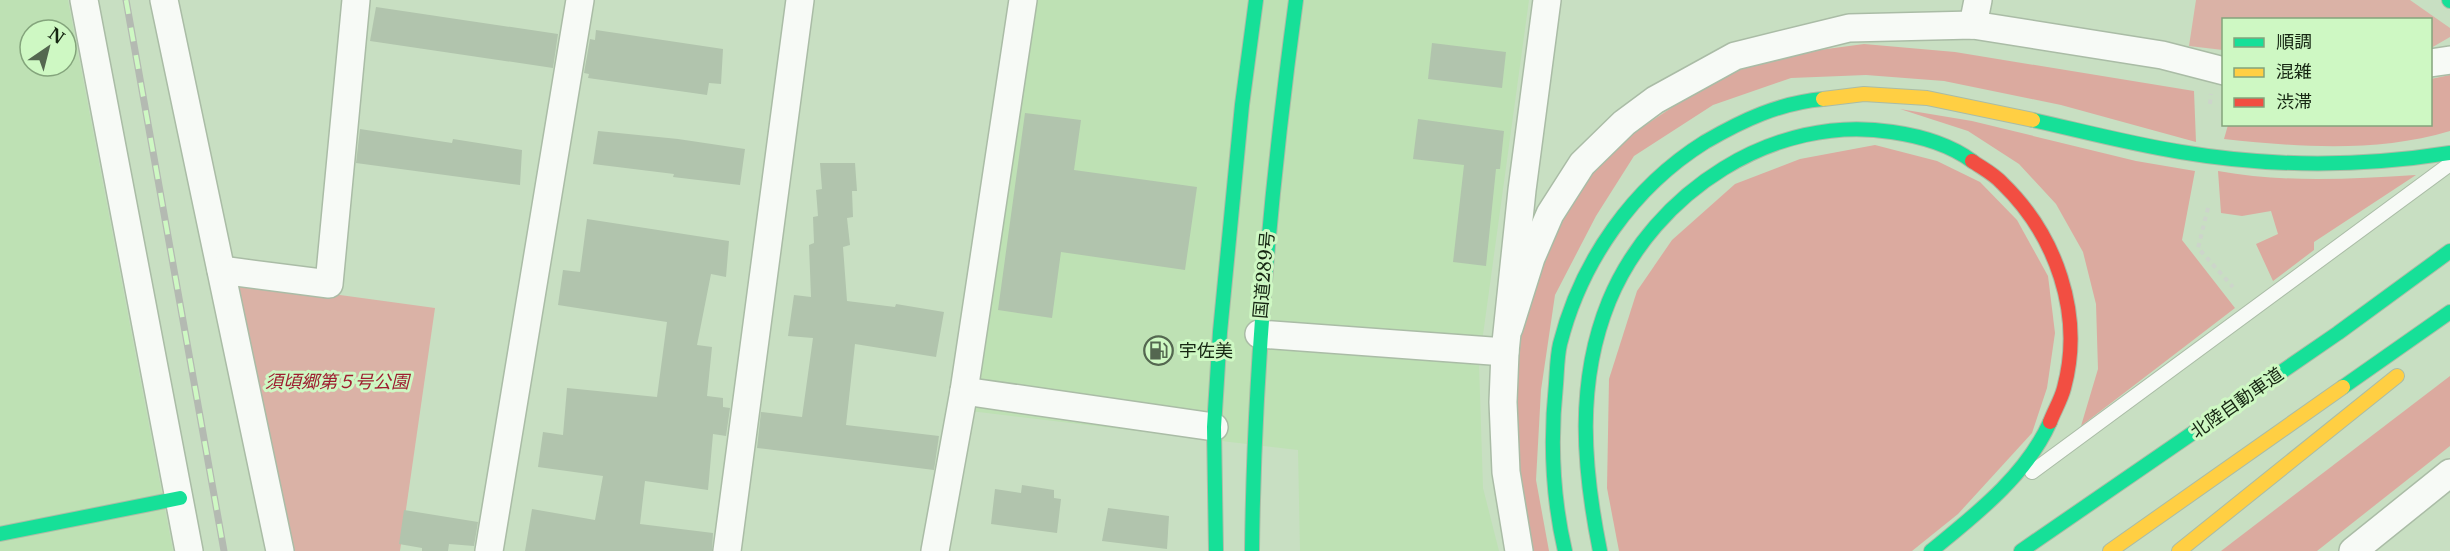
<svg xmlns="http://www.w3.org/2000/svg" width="2450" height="551" viewBox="0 0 2450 551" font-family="'Libre Baskerville','Noto Sans JP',serif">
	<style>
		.built { fill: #bee1b4; fill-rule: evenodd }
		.green { fill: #dab2a6 }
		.forest { fill: #dbaa9f }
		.building { fill: #b1c4ad }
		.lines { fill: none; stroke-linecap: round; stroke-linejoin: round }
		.lane-casing { stroke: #aabca6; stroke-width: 16 }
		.street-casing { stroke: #aabca6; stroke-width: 30 }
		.fast-casing { stroke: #aabca6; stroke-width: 16 }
		.slow-casing { stroke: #aabca6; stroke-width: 16 }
		.jam-casing { stroke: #aabca6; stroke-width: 16 }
		.path { stroke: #cdd5cb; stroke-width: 4; stroke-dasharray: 4.5 4.5; stroke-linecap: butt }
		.lane { stroke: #f7faf6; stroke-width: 14 }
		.street { stroke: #f7faf6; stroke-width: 27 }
		.fast { stroke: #16e098; stroke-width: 14 }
		.slow { stroke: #ffcf43; stroke-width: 14 }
		.jam { stroke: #f24e42; stroke-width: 14 }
		.rail-casing { stroke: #b4bab2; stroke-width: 7 }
		.rail { stroke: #cef8c3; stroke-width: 4.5; stroke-dasharray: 14; stroke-linecap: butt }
		.labels { text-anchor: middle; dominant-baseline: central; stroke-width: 6; stroke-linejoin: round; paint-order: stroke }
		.street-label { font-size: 18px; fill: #162612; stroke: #cef8c3 }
		.poi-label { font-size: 18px; fill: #162612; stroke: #cef8c3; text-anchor: start }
		.park-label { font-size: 18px; font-style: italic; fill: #9e1e31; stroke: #cef8c3 }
	</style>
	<rect width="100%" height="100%" fill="#c8dfc2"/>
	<g class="built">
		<path d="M0,0H68L173,551H0ZM30,30H66V66H30Z"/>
		<polygon points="1030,0 1529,0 1479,364 1483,488 1499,551 1300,551 1298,450 970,411"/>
	</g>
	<g class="green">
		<polygon points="2196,0 2410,0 2450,28 2450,37 2431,48 2430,20 2224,20 2223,50 2189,46"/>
		<polygon points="222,279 435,308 400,551 287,551"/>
	</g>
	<g class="forest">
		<polygon points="1864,44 1955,52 2194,91 2196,142 2061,105 1944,81 1866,75 1791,78 1713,105 1634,156 1596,216 1555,295 1541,390 1536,480 1549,551 1531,551 1516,479 1511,394 1528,288 1579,184 1632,134 1737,64 1760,58"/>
		<path d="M2450,75V131C2376,153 2299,147 2224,139L2228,125L2430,124L2431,79Z"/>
		<polygon points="1900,109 1972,121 2136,161 2195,171 2182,240 2235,308 2081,426 2098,369 2096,304 2083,252 2056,204 2019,164 1968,131"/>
		<polygon points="1875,145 1937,161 1980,182 2017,220 2048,276 2055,333 2047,388 2032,433 1958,514 1912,551 1619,551 1607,488 1609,379 1637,291 1672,240 1735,184 1800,159"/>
		<path d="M2218,171C2284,183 2350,179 2416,175L2314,242V250L2273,281L2256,244L2278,234L2271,211L2242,216L2221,213Z"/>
		<polygon points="2450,376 2450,446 2317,551 2221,551"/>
	</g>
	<g class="building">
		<polygon points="376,7 558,34 553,68 370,41"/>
		<polygon points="596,30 723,49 721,84 709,83 707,95 588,78 589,74 584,73 590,39 595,40"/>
		<polygon points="1432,43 1506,52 1502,88 1428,79"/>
		<polygon points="1025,113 1081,120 1074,170 1197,187 1185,270 1061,252 1052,318 998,310"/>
		<polygon points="1418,119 1504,131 1500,169 1496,169 1486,266 1453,262 1464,165 1413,159"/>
		<polygon points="360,129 452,143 453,139 522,150 520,185 356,163"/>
		<polygon points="598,131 678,139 745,149 740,185 673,177 674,174 593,164"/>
		<polygon points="820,163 855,163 857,191 852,191 853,217 847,218 850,245 843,247 847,301 895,307 896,304 944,312 936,357 855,344 846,425 939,436 934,470 757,448 761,412 802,417 813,338 788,336 794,295 811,297 809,245 814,243 813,217 818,216 816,190 822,189"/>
		<polygon points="587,219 729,241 726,277 711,274 697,345 712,347 707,396 723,398 723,407 730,408 726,436 713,434 708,490 645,481 640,524 713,533 712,551 525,551 532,509 595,520 603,476 538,467 543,432 563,435 567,388 657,397 667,322 558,305 563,270 580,272"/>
		<polygon points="1022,485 1054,490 1054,498 1061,499 1057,533 991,524 995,489 1021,493"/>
		<polygon points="1108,508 1169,516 1167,549 1102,541"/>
		<polygon points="404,510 478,522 474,546 449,544 448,551 422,551 422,548 399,544"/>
	</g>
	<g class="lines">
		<defs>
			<polyline id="lane" points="2032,472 2450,164"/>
			<g id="street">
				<polyline points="84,0 189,551"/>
				<polyline points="164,0 280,551"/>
				<polyline points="1973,25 1978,0"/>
				<polyline points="2430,63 2450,60"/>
				<polyline points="221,270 329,284 356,0"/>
				<polyline points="1509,328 1531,258 1550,214 1582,164 1624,123 1655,100 1735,56 1849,28 1973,25 2162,55 2224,71"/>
				<polyline points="1259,334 1505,352"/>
				<polyline points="964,391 1214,427"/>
				<polyline points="489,551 580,0"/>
				<polyline points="727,551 800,0"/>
				<polyline points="935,551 964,391 1023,0"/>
				<polyline points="1519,551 1506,472 1503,402 1505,352 1522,190 1547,0"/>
				<polyline points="2353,551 2450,473"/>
			</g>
			<g id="fast">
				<polyline points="2449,0 2450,1"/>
				<path d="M2033,120C2082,131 2131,144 2181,152C2270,167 2361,167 2450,153"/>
				<polyline points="2343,387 2450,312"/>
				<polyline points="0,534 180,498"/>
				<polyline points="1216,551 1214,427 1220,332 1242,105 1256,0"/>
				<path d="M1252,551C1254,366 1271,183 1296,0"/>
				<path d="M1565,551C1552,495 1550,441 1556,384C1557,371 1557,357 1560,344C1581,261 1633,187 1705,142C1743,120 1779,103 1823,99"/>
				<path d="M1600,551C1583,467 1576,382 1609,301C1654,192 1775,113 1892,132C1920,136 1949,144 1972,161"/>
				<path d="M1931,551C1975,515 2026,476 2050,422"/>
				<polyline points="2021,551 2338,333 2450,251"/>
			</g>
			<g id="slow">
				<polyline points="1823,99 1864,94 1927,98 2033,120"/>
				<polyline points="2110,551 2343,387"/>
				<polyline points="2179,551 2397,376"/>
			</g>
			<path id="jam" d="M1972,161C1982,168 1994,174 2002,183C2056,235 2084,314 2064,388C2061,400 2054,411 2050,422"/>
		</defs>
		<use href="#lane" class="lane-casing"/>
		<use href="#street" class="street-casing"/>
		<use href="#fast" class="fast-casing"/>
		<use href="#slow" class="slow-casing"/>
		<use href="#jam" class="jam-casing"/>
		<g class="path">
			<polyline points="2210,104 2211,94"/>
			<polyline points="2208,208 2198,248 2233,287"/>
		</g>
		<use href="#lane" class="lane"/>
		<use href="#street" class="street"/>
		<use href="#fast" class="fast"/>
		<use href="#slow" class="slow"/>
		<use href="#jam" class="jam"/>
		<defs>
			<polyline id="rail" points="126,0 224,551"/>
		</defs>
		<use href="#rail" class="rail-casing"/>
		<use href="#rail" class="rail"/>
	</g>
	<defs>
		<symbol id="fuel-ring" viewBox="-11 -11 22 22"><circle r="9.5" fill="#cef8c3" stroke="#546750" stroke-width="1.5"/><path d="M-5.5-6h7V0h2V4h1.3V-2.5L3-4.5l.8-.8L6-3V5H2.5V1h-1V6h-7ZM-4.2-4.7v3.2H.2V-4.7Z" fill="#546750"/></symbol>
	</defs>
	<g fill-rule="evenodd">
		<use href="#fuel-ring" x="1142" y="334" width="33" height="33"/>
	</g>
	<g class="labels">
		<g class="street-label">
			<text transform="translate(1264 275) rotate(-85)">国道289号</text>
			<text transform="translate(2237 403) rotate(-35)">北陸自動車道</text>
		</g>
		<g class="poi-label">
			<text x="1179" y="351">宇佐美</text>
		</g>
		<g class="park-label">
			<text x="337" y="382">須頃郷第５号公園</text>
		</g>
	</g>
	<rect x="2222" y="18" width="210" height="108" fill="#cef8c3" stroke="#84a47c" stroke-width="1.5"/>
	<rect x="2234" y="38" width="30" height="9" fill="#16e098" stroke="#84a47c" stroke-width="1.5"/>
	<text x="2276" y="48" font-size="18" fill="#162612">順調</text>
	<rect x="2234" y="68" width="30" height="9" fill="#ffcf43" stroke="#84a47c" stroke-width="1.5"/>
	<text x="2276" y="78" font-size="18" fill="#162612">混雑</text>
	<rect x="2234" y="98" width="30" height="9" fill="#f24e42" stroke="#84a47c" stroke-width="1.5"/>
	<text x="2276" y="108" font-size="18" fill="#162612">渋滞</text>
	<g transform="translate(48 48) rotate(35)"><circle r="28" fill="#cef8c3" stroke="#84a47c" stroke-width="1.5"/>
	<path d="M0-4.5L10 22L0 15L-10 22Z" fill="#546750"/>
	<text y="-9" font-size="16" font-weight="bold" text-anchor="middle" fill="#162612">N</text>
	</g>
</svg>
